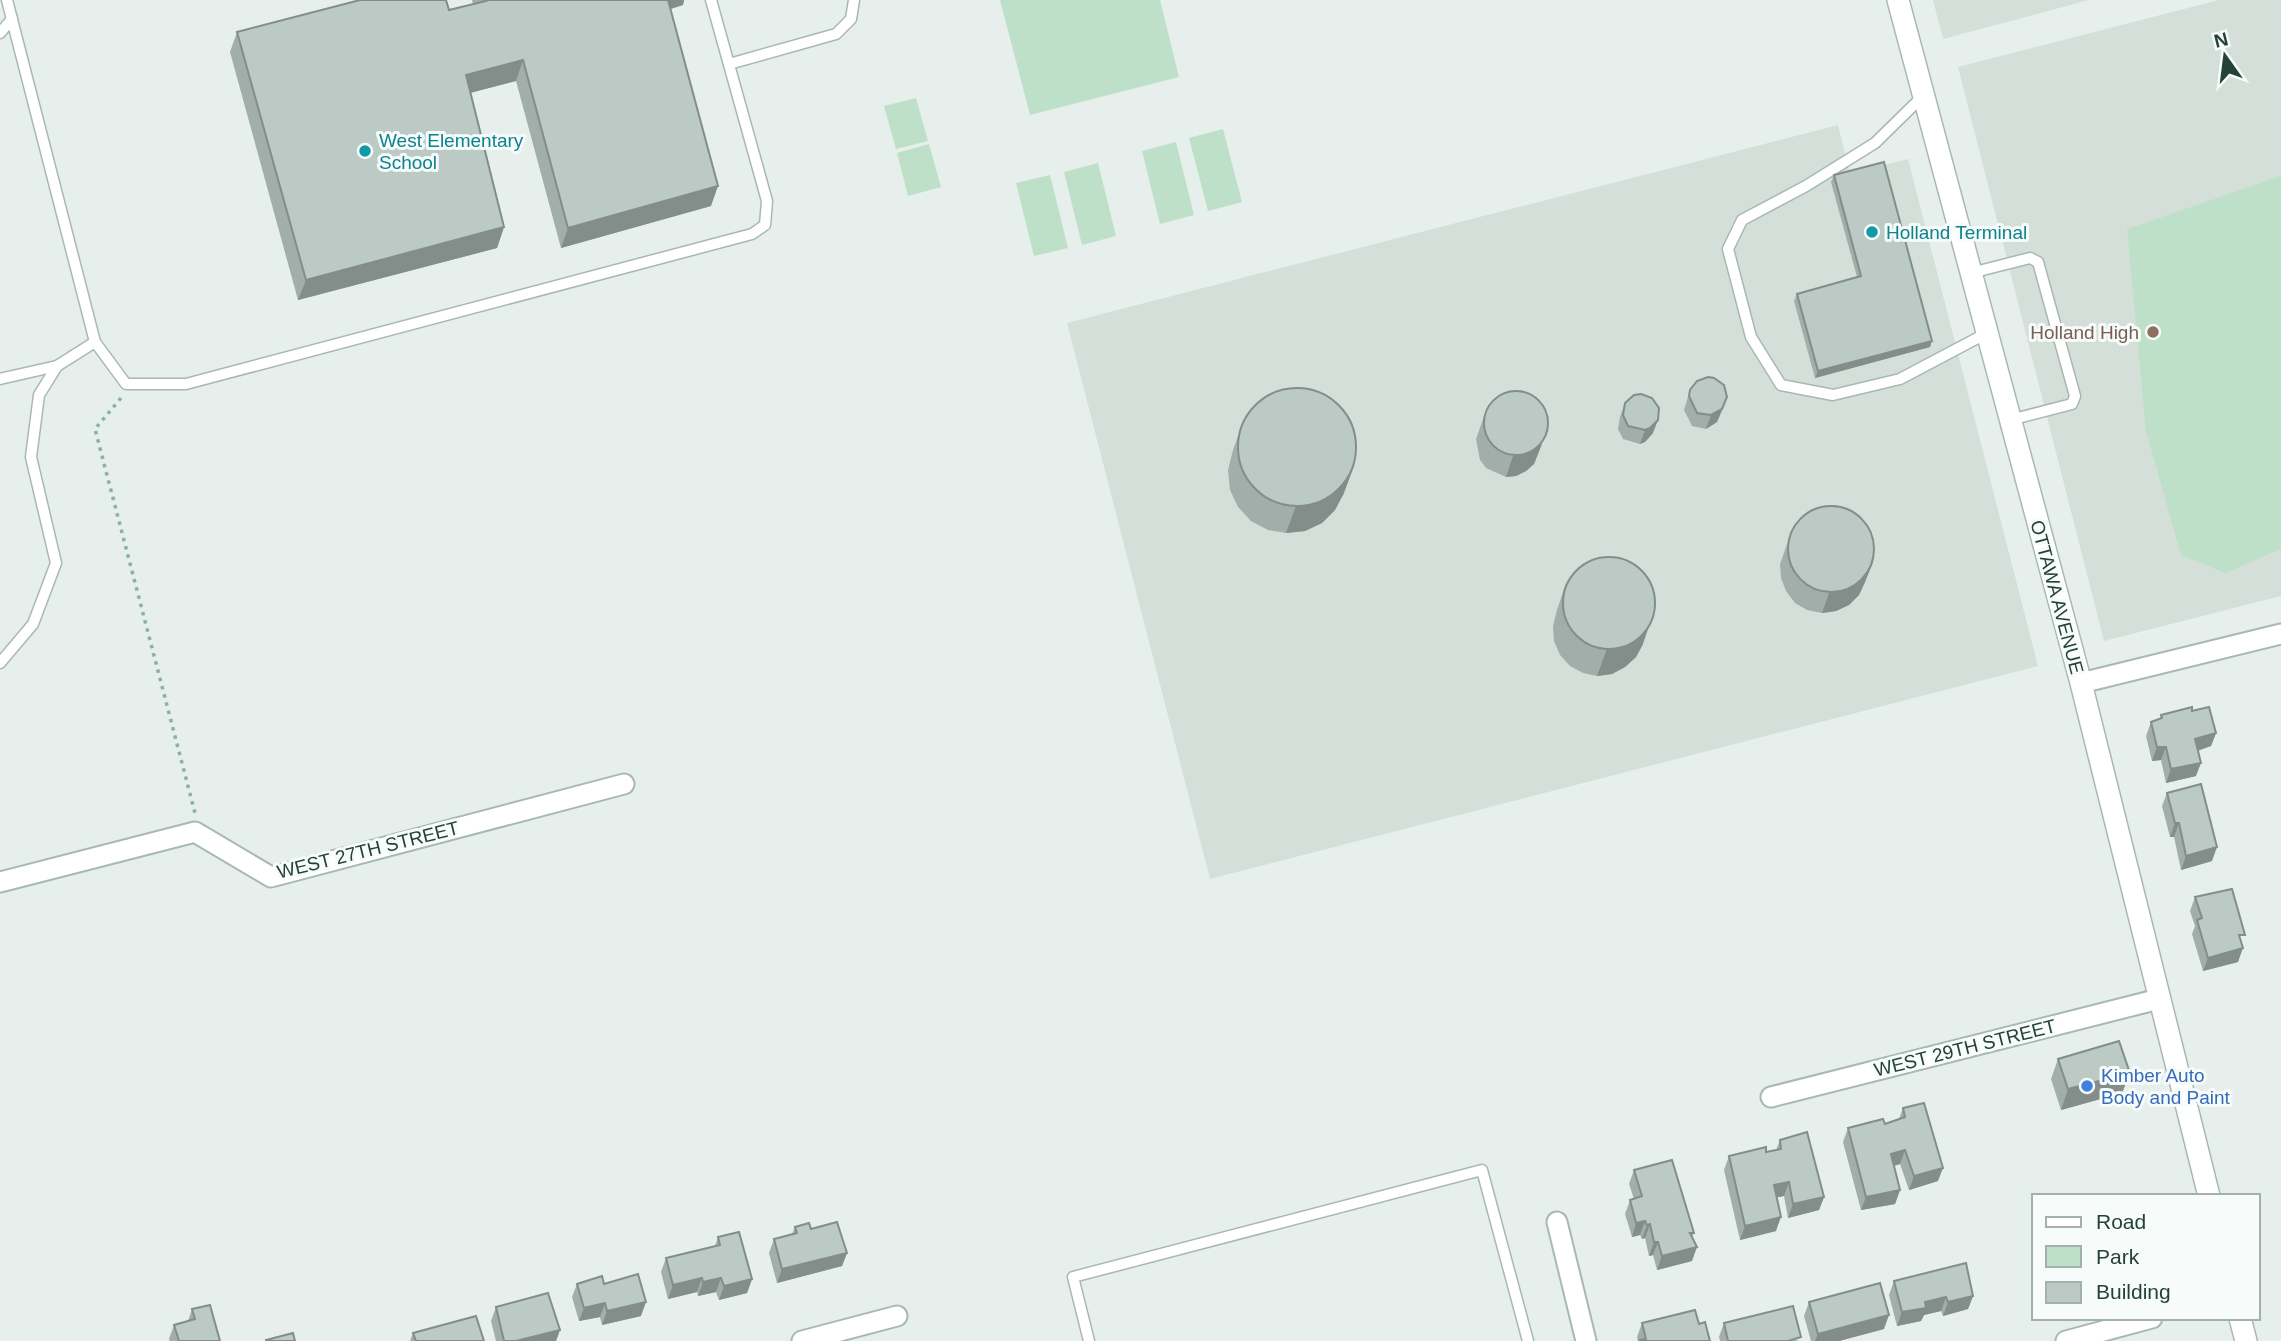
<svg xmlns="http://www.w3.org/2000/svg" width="2281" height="1341" viewBox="0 0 2281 1341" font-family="Arial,sans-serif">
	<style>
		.built { fill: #d4dfda }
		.green { fill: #bfe0c8 }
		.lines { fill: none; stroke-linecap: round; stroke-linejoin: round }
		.service-casing { stroke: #a8b8b2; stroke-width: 13 }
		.minor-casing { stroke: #a8b8b2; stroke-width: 23 }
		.tertiary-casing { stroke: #a8b8b2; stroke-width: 24 }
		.path { stroke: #86b3a5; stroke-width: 3.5; stroke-dasharray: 3.5 5; stroke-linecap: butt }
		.service { stroke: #fff; stroke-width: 10 }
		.minor { stroke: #fff; stroke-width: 19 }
		.tertiary { stroke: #fff; stroke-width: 21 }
		.wall { fill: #a1aea9 }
		.shaded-wall { fill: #838d89 }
		.building { fill: #bbcac4; stroke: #838d89; stroke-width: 2 }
		.culture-dot { fill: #0f9aa8; stroke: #f7fbf9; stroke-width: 2.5 }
		.education-dot { fill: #8d6e63; stroke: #f7fbf9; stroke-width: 2.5 }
		.shop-dot { fill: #3f7fe0; stroke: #f7fbf9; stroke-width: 2.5 }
		.labels { text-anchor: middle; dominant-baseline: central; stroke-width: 6; stroke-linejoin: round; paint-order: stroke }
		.culture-label { font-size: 19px; fill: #0d838f; stroke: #f7fbf9; text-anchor: start }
		.education-label { font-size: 19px; fill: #785e54; stroke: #f7fbf9; text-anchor: end }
		.street-label { font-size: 19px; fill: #24423a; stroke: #f7fbf9 }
		.shop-label { font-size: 19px; fill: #366cbe; stroke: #f7fbf9; text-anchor: start }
	</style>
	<rect width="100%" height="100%" fill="#e6efeb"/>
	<g class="built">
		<polygon points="1933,0 2089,0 1943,39"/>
		<polygon points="2219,0 2281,0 2281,596 2104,641 1958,67"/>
		<polygon points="1838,125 1850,174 1908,159 2038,666 1210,879 1067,323"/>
	</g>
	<g class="green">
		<polygon points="1000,0 1160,0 1179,77 1030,115"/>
		<polygon points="916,98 928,141 896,149 884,106"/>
		<polygon points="1223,129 1242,202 1208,211 1189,138"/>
		<polygon points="1176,142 1194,215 1160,224 1142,151"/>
		<polygon points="929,144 941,187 908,196 897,153"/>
		<polygon points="1098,163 1116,236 1082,245 1064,172"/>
		<polygon points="1050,175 1068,248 1034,256 1016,183"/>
		<polygon points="2281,176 2281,549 2225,573 2181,555 2146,431 2127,229"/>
	</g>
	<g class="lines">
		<defs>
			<g id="service">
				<polyline points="7,0 95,342 126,384 186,384 752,234 765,225 767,201 711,0"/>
				<polyline points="0,33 12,19"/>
				<polyline points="729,64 836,34 851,19 854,0"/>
				<polyline points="1924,95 1875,143 1806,186 1742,220 1728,249 1751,337 1781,385 1833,395 1900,379 1987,333"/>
				<polyline points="1971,273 2030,258 2038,262 2075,396 2072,404 2010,420"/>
				<polyline points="0,379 57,366"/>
				<polyline points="0,663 33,624 56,563 31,457 39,395 57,366 95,342"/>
				<polyline points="1089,1341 1073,1277 1482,1170 1528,1341"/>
			</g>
			<g id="minor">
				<polyline points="2081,683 2281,634"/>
				<polyline points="0,882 195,832 271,877 624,784"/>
				<polyline points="1771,1097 2159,999"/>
				<polyline points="1557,1222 1586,1341"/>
				<polyline points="802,1341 897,1316"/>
				<polyline points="2066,1341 2152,1318"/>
			</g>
			<g id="tertiary">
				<polyline points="1898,0 2081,683 2209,1196"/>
				<polyline points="2240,1318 2246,1341"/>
			</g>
		</defs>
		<use href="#service" class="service-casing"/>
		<use href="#minor" class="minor-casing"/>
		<use href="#tertiary" class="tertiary-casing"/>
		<polyline class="path" points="121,398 95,429 195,813"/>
		<use href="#service" class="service"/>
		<use href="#minor" class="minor"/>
		<use href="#tertiary" class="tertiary"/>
	</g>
	<g class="wall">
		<polygon points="472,0 684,0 683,5 670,9 711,206 561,248 516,81 470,93 504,227 497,248 298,300 230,52 237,32 449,10 473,4"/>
		<polygon points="1834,175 1930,347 1815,378 1794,301 1797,294 1857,277 1831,182"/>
		<polygon points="1690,390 1722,411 1717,422 1706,429 1692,426 1684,410"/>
		<polygon points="1625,403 1653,433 1645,442 1640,444 1623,439 1618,429 1620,417"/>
		<polygon points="1487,408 1549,424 1534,464 1526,471 1516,476 1506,477 1486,468 1480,460 1476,439"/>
		<polygon points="1243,423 1344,493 1335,510 1322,523 1305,531 1286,533 1268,530 1251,521 1238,507 1230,490 1228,470 1233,450"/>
		<polygon points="1792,530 1873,562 1865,582 1859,595 1849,605 1836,611 1822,613 1807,610 1795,603 1786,591 1781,578 1780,564"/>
		<polygon points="1566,583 1643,644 1636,657 1625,667 1612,674 1597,676 1583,673 1570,666 1560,655 1554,641 1553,626 1557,610"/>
		<polygon points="2192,711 2216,733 2211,746 2198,751 2196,776 2166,783 2161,760 2152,761 2146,736 2151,722 2160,719 2161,715"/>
		<polygon points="2167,793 2212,861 2181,870 2174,837 2170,837 2162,806"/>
		<polygon points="2195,897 2242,943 2238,962 2203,971 2192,934 2195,926 2190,911"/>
		<polygon points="2058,1059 2130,1073 2122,1093 2061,1110 2051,1079"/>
		<polygon points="1903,1108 1938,1181 1909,1190 1900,1164 1894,1166 1900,1190 1895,1204 1861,1210 1843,1142 1848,1128 1885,1124 1899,1119"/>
		<polygon points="1780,1140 1824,1197 1819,1210 1788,1218 1784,1196 1777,1197 1776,1231 1740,1240 1724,1170 1729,1156 1776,1150"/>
		<polygon points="1634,1170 1694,1233 1692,1237 1692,1261 1657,1270 1653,1255 1649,1256 1645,1238 1642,1239 1640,1235 1632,1237 1625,1214 1630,1200 1634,1199 1629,1184"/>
		<polygon points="795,1227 811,1229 847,1253 842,1266 777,1283 769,1253 774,1239 792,1234"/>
		<polygon points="718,1237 752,1279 747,1293 719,1300 716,1292 698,1296 697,1292 668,1299 661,1272 666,1258 715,1246"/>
		<polygon points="1894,1281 1973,1296 1968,1309 1943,1316 1941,1311 1924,1315 1921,1321 1897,1326 1889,1295"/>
		<polygon points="577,1284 604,1284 641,1316 602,1325 600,1317 579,1321 572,1297"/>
		<polygon points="1809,1302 1884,1329 1839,1341 1811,1341 1804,1316"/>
		<polygon points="496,1307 560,1330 556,1341 496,1341 491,1321"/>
		<polygon points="192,1309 220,1341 170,1341 169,1339 174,1325 188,1321"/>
		<polygon points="1642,1323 1699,1324 1710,1341 1638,1341 1637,1337"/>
		<polygon points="1724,1323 1800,1341 1720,1341 1719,1337"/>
		<polygon points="413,1333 484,1341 410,1341"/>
	</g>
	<g class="shaded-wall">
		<polygon points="663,0 684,0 683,5 658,13"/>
		<polygon points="523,60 516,81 458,96 466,75"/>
		<polygon points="718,186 711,206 561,248 568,228"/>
		<polygon points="504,227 497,248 298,300 306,280"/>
		<polygon points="1932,341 1930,347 1815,378 1818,371"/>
		<polygon points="1727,397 1717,422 1706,429 1711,415"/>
		<polygon points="1658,420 1653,433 1645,442 1640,444 1645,430"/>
		<polygon points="1542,444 1534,464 1526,471 1516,476 1506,477 1513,456"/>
		<polygon points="1354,466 1344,493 1335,510 1322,523 1305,531 1286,533 1296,506"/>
		<polygon points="1873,562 1865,582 1859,595 1849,605 1836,611 1822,613 1829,593"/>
		<polygon points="1652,617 1643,644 1636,657 1625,667 1612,674 1597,676 1607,649"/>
		<polygon points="2216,733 2211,746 2190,753 2195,739"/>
		<polygon points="2157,747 2166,747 2161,760 2152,761"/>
		<polygon points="2201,763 2196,776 2166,783 2171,769"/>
		<polygon points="2175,823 2179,823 2174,837 2170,837"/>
		<polygon points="2217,847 2212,861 2181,870 2186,856"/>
		<polygon points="2243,948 2238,962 2203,971 2208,958"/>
		<polygon points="2130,1073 2122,1093 2061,1110 2068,1089"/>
		<polygon points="1905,1150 1900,1164 1886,1168 1891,1154"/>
		<polygon points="1943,1168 1938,1181 1909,1190 1914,1176"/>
		<polygon points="1789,1182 1784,1196 1769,1199 1774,1185"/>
		<polygon points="1900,1190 1895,1204 1861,1210 1866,1197"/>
		<polygon points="1824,1197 1819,1210 1788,1218 1793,1204"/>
		<polygon points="1781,1217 1776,1231 1740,1240 1745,1226"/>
		<polygon points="1645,1221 1640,1235 1632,1237 1636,1223"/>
		<polygon points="1650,1224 1645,1238 1642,1239 1647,1225"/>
		<polygon points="1654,1242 1658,1242 1653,1255 1649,1256"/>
		<polygon points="1697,1247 1692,1261 1657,1270 1662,1256"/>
		<polygon points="847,1253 842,1266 777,1283 782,1269"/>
		<polygon points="702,1278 697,1292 668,1299 673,1285"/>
		<polygon points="721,1278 716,1292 698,1296 703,1282"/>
		<polygon points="752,1279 747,1293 719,1300 724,1286"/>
		<polygon points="1973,1296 1968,1309 1943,1316 1948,1302"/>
		<polygon points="1946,1297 1941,1311 1924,1315 1921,1321 1897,1326 1902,1312 1925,1302"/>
		<polygon points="646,1302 641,1316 602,1325 607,1311"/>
		<polygon points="605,1303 600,1317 579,1321 584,1308"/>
		<polygon points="1889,1315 1884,1329 1839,1341 1815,1341 1818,1334"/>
		<polygon points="560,1330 556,1341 516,1341"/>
	</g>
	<g class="building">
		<polygon points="360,0 446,0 449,10 486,1 485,0 668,0 718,186 568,228 523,60 466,75 504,227 306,280 237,32"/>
		<polygon points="1884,162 1932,341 1818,371 1797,294 1861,276 1834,175"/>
		<polygon points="1708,377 1714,378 1724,385 1727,397 1722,409 1711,415 1697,413 1689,396 1690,390 1697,381"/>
		<circle cx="1297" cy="447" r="59"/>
		<circle cx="1516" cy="423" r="32"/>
		<polygon points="1641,394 1652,398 1659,408 1658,420 1650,428 1645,430 1628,426 1623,415 1625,403 1634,395"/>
		<circle cx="1831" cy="549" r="43"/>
		<circle cx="1609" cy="603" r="46"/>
		<polygon points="2192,707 2192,711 2209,707 2216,733 2195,739 2201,763 2171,769 2166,747 2157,747 2151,722 2162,718 2161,715"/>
		<polygon points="2201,784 2217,847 2186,856 2179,823 2175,823 2167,793"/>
		<polygon points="2232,889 2245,935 2239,935 2243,948 2208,958 2197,920 2202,918 2195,897"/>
		<polygon points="2119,1041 2130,1073 2068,1089 2058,1059"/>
		<polygon points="1924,1103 1943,1168 1914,1176 1905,1150 1891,1154 1900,1190 1866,1197 1848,1128 1883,1119 1885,1124 1905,1117 1903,1108"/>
		<polygon points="1807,1132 1824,1197 1793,1204 1789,1182 1774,1185 1781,1217 1745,1226 1729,1156 1766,1147 1766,1152 1781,1149 1780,1140"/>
		<polygon points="1672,1160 1694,1233 1690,1233 1697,1247 1662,1256 1658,1242 1654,1242 1650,1224 1647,1225 1645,1221 1636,1223 1630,1200 1642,1196 1634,1170"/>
		<polygon points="837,1222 847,1253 782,1269 774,1239 797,1233 795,1227 809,1223 811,1229"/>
		<polygon points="739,1232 752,1279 724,1286 721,1278 703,1282 702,1278 673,1285 666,1258 720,1245 718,1237"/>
		<polygon points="1966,1263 1973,1296 1948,1302 1946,1297 1925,1302 1926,1308 1902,1312 1894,1281"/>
		<polygon points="638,1274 646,1302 607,1311 605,1303 584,1308 577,1284 602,1276 604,1284"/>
		<polygon points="1880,1283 1889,1315 1818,1334 1809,1302"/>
		<polygon points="548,1293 560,1330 516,1341 504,1341 496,1307"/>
		<polygon points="210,1305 220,1341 179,1341 174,1325 195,1319 192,1309"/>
		<polygon points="1793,1306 1801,1337 1788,1341 1728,1341 1724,1323"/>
		<polygon points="1695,1310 1699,1324 1705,1322 1710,1341 1641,1341 1640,1340 1646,1339 1642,1323"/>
		<polygon points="476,1316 484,1341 416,1341 413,1333"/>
		<polygon points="293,1333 295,1341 266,1341 266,1340"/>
	</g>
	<g class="culture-dot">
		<circle cx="365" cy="151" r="7"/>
		<circle cx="1872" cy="232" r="7"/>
	</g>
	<circle class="education-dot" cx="2153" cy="332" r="7"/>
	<circle class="shop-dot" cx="2087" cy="1086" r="7"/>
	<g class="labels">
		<g class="culture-label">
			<text x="379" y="140">West Elementary<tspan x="379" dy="22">School</tspan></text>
			<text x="1886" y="232">Holland Terminal</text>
		</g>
		<g class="education-label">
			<text x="2139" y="332">Holland High</text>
		</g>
		<g class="street-label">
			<text transform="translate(2057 597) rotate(75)">OTTAWA AVENUE</text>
			<text transform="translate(368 850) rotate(-14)">WEST 27TH STREET</text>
			<text transform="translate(1965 1048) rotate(-14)">WEST 29TH STREET</text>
		</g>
		<g class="shop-label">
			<text x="2101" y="1075">Kimber Auto<tspan x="2101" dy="22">Body and Paint</tspan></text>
		</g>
	</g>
	<rect x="2032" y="1194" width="228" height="126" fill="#f7fbf9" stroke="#a3b1ad" stroke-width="2"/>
	<rect x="2046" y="1217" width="35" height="10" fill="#ffffff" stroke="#a3b1ad" stroke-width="2"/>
	<text x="2096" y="1229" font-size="21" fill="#24423a">Road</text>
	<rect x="2046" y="1246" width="35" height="21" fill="#bfe0c8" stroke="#a3b1ad" stroke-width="2"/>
	<text x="2096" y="1264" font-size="21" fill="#24423a">Park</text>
	<rect x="2046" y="1282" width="35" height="21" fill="#bbcac4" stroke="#a3b1ad" stroke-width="2"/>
	<text x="2096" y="1299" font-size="21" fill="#24423a">Building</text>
	<g transform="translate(2225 56) rotate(346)" stroke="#f7fbf9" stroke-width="5" paint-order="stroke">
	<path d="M0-5L12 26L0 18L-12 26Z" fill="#24423a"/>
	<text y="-10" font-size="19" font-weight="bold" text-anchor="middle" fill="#24423a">N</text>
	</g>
</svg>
